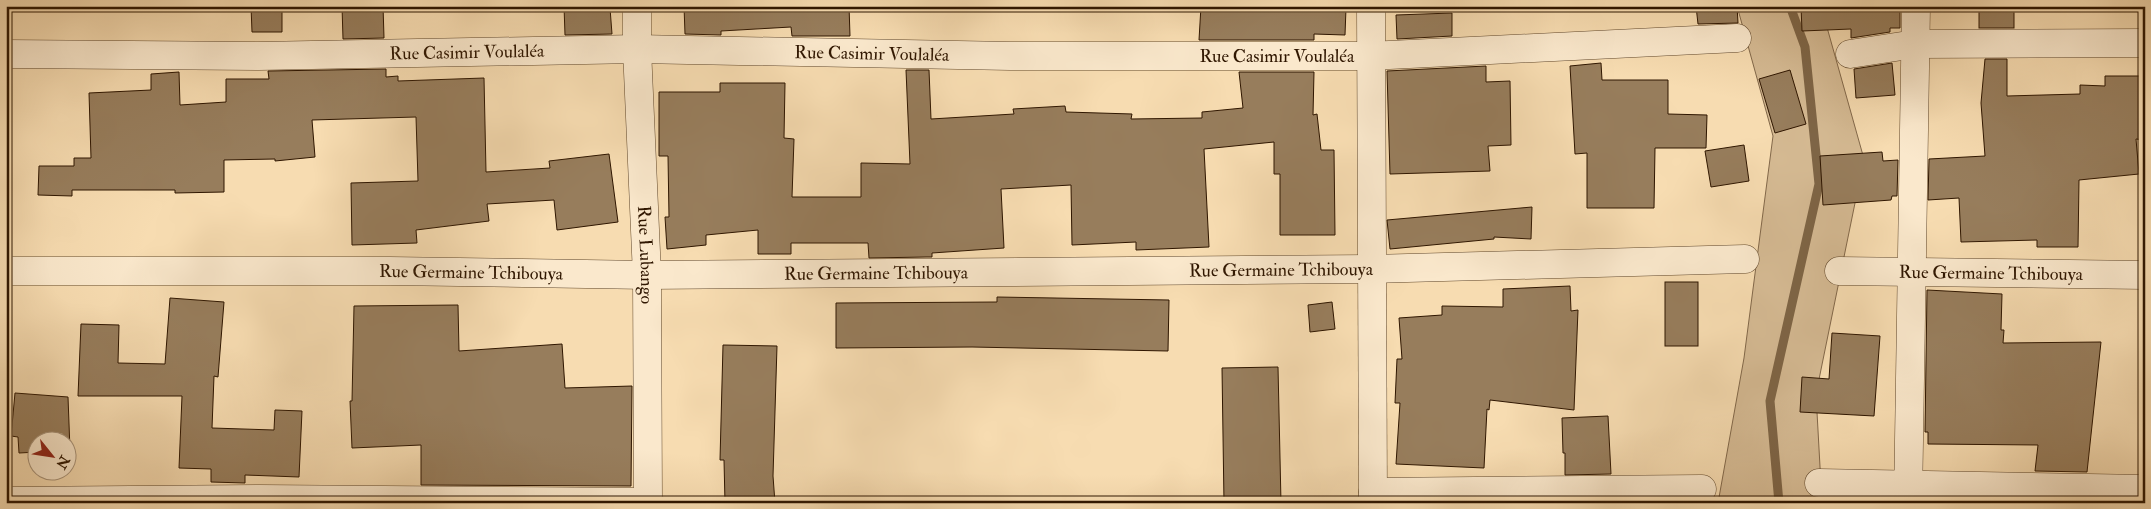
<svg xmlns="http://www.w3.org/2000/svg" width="2151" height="509" viewBox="0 0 2151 509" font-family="'IM FELL Double Pica',serif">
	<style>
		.green { fill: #d5ba93; stroke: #82684a }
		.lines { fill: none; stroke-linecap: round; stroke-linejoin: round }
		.stream { stroke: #7e6546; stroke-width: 9 }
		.building { fill: #977d5c; stroke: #2f1600 }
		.minor-casing { stroke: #61482c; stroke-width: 29 }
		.minor { stroke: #fae8cc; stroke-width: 28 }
		.labels { text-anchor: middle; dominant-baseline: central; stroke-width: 4; stroke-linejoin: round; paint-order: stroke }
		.street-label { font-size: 18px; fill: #2f1600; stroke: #fae8cc }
	</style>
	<rect width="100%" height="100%" fill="#f7dcb1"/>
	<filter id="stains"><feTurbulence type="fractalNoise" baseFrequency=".004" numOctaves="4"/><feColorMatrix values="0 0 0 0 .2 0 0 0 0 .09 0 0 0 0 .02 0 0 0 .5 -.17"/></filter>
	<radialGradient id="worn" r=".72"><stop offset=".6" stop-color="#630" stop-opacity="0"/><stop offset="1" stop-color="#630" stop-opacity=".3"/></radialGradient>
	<polygon class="green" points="1737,6 1821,6 1864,159 1816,394 1822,503 1718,503 1744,358 1773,136"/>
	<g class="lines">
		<polyline class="stream" points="1779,503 1770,401 1819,184 1805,47 1790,6"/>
	</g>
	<g class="building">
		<polygon points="251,6 282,6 282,32 252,32"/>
		<polygon points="342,6 383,6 384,38 343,39"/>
		<polygon points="564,6 610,8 612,34 565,35"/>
		<polygon points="684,6 849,6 850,36 792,36 791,27 721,31 721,35 685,34"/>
		<polygon points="1201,6 1346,8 1345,35 1314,34 1314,40 1199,40"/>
		<polygon points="1696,6 1737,6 1738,23 1698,24"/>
		<polygon points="1801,6 1900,6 1900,28 1890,28 1890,32 1851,38 1851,29 1802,31"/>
		<rect x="1979" y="6" width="35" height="22"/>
		<polygon points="1452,13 1452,36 1397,39 1396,15"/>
		<polygon points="1985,59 2007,59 2007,96 2080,94 2080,85 2105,86 2105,76 2145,76 2145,140 2136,139 2139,174 2079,180 2078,247 2037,247 2037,240 1961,242 1959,198 1928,200 1929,159 1985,156 1981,103"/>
		<polygon points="1601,63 1602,80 1668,80 1668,114 1707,115 1706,148 1655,148 1654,208 1587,208 1587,153 1575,154 1570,66"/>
		<polygon points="1892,63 1895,95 1856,98 1854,69"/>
		<polygon points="1486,66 1486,82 1510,81 1511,145 1488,146 1490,171 1390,174 1387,71"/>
		<polygon points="386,69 386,77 398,76 398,81 484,78 486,172 550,168 549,161 609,154 618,222 557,230 554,200 487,204 489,221 416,230 417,243 352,245 351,183 418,181 416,117 312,120 315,157 275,161 275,159 224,160 224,192 175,193 175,190 72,190 72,196 38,195 39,166 74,166 74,158 91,158 89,93 151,90 151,74 179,72 180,105 226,102 226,79 269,79 268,71"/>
		<polygon points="906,70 929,70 931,119 1014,114 1013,109 1065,106 1066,112 1132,114 1131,119 1202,118 1202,112 1243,108 1239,72 1314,72 1313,115 1317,114 1321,150 1334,150 1335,235 1280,235 1280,174 1274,174 1274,142 1204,149 1209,247 1136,250 1136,242 1072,245 1071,185 1001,189 1004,248 932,253 932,257 926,257 869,258 868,243 791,243 791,254 758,254 758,230 706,235 706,245 667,249 665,217 669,217 668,156 659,156 659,92 720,92 720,83 785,83 784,138 794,139 792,197 861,197 861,163 910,164"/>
		<polygon points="1790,70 1806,124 1775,133 1759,79"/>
		<polygon points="1744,145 1749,181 1711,187 1705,151"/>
		<polygon points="1882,152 1883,161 1898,160 1897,196 1892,196 1891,200 1823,205 1820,156"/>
		<polygon points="1532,207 1531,239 1494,237 1494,239 1390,249 1387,220"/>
		<rect x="1665" y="282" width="33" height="64"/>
		<polygon points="1570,286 1571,311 1578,310 1574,410 1490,400 1489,410 1487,409 1484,468 1396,464 1400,403 1395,403 1397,359 1402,359 1399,318 1442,315 1442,306 1503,307 1503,289"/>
		<polygon points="1927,290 2002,294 2001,330 2004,330 2003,343 2101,342 2087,472 2035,471 2038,445 1928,444 1928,432 1925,432"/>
		<polygon points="997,297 1169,300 1168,351 972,347 836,348 836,303 997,302"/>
		<polygon points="170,298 224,302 218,377 214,376 212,428 274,430 275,410 302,411 299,477 245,475 245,483 211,482 211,469 179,468 182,396 78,396 81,324 119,325 118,363 165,364"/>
		<polygon points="1332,302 1335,329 1310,332 1308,305"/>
		<polygon points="458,305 459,351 562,344 565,388 632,386 631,486 421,485 421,445 352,448 350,401 352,401 354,306"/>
		<polygon points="1832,333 1880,336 1874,416 1800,412 1802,377 1829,379"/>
		<polygon points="723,345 777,346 773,476 775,503 725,503 724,460 720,460"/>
		<polygon points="1278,367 1281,503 1224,503 1222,368"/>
		<polygon points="15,393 68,397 70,450 68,450 68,442 38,442 38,452 19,453 18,437 11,436"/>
		<polygon points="1608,416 1611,474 1565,475 1565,453 1563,453 1562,418"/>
	</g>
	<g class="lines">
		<defs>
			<g id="minor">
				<path id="s1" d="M637,6V49L647,275L648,503"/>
				<polyline points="1371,6 1373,503"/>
				<path id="s2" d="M6,54L259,56L637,49L1010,56H1369L1737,38"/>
				<polyline points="1850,54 1915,44 2145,43"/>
				<path id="s3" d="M6,271H390L647,275L1371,269L1745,259"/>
				<path id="s4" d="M1839,271L2145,275"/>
				<polyline points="1819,483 2145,489"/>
				<polyline points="1373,492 1702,489"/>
				<polyline points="6,501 261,499 648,502"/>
				<polyline points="1908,503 1916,6"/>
			</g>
		</defs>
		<use href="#minor" class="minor-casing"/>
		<use href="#minor" class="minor"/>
	</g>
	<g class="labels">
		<g class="street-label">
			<text stroke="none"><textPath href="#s2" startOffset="461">Rue Casimir Voulaléa</textPath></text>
			<text stroke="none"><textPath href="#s2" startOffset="866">Rue Casimir Voulaléa</textPath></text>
			<text stroke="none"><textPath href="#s2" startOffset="1271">Rue Casimir Voulaléa</textPath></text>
			<text stroke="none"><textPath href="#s1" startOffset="249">Rue Lubango</textPath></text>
			<text stroke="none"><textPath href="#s3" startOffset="1275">Rue Germaine Tchibouya</textPath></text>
			<text stroke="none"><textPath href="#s3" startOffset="465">Rue Germaine Tchibouya</textPath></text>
			<text stroke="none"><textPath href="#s3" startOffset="870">Rue Germaine Tchibouya</textPath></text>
			<text stroke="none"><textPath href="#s4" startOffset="152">Rue Germaine Tchibouya</textPath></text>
		</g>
	</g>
	<rect width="2151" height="509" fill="none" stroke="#f7dcb1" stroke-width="25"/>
	<rect x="8" y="8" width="2136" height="494" fill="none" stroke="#2f1600" stroke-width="2.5"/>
	<rect x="12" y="12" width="2126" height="484" fill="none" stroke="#2f1600"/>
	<g transform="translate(52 456) rotate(120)"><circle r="24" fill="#fae8cc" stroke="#a9947a"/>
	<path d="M0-4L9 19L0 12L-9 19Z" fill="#8f2418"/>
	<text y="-8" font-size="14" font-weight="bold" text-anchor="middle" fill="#2f1600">N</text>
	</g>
	<rect width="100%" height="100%" filter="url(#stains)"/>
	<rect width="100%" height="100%" fill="url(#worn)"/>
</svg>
